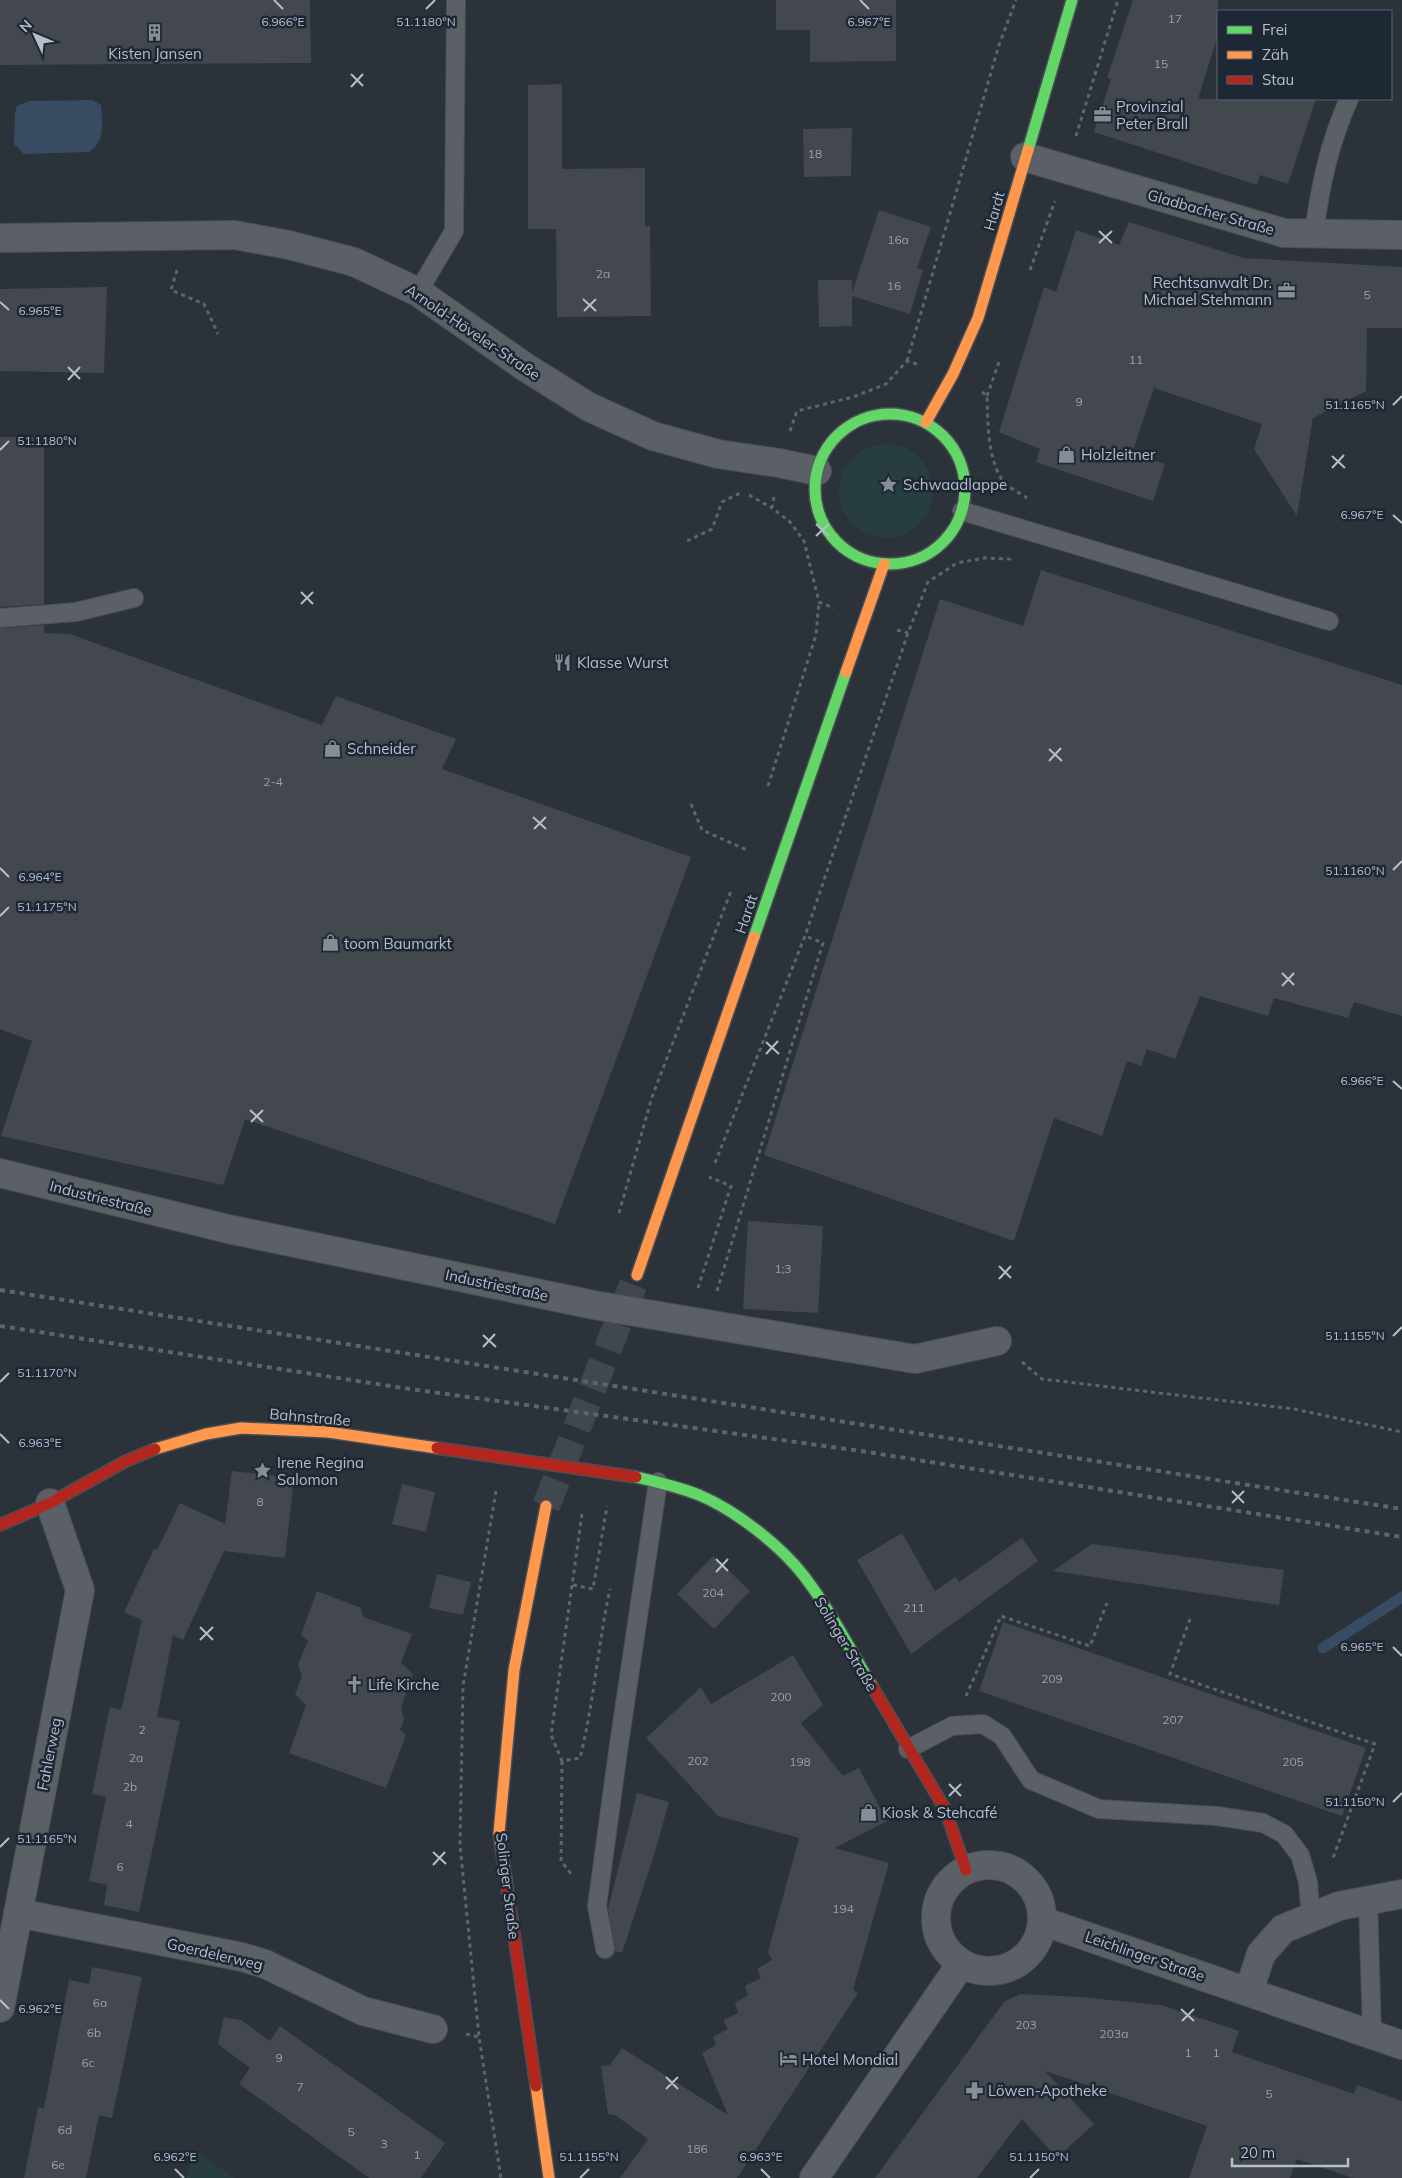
<svg xmlns="http://www.w3.org/2000/svg" width="1402" height="2178" viewBox="0 0 1402 2178" font-family="Mulish,sans-serif">
	<style>
		.green { fill: #283d3f }
		.water { fill: #374b63 }
		.lines { fill: none; stroke-linecap: round; stroke-linejoin: round }
		.stream { stroke: #374b63; stroke-width: 11 }
		.building { fill: #42484e }
		.secondary-tunnel { stroke: #40474f; stroke-width: 28; stroke-dasharray: 28 14; stroke-linecap: butt }
		.lane-casing { stroke: #494e54; stroke-width: 20 }
		.street-casing { stroke: #494e54; stroke-width: 30 }
		.fast-casing { stroke: #494e54; stroke-width: 14 }
		.slow-casing { stroke: #494e54; stroke-width: 14 }
		.jam-casing { stroke: #494e54; stroke-width: 14 }
		.path { stroke: #5e656b; stroke-width: 3; stroke-dasharray: 4 4; stroke-linecap: butt }
		.lane { stroke: #5b6067; stroke-width: 18 }
		.street { stroke: #5b6067; stroke-width: 28 }
		.fast { stroke: #63d668; stroke-width: 11 }
		.slow { stroke: #ff974d; stroke-width: 11 }
		.jam { stroke: #b3261e; stroke-width: 11 }
		.rail { stroke: #5f646a; stroke-width: 4; stroke-dasharray: 5 5; stroke-linecap: butt }
		.ticks { fill: none; stroke: #b5beca; stroke-width: 2 }
		.labels { text-anchor: middle; dominant-baseline: central; stroke-width: 5; stroke-linejoin: round; paint-order: stroke }
		.number-label { font-size: 12px; fill: #98a0ab }
		.poi-label { font-size: 15px; fill: #b5beca; stroke: #1e2834; text-anchor: start }
		.street-label { font-size: 15px; fill: #b5beca; stroke: #1e2834 }
		.ticks-label { font-size: 12px; text-anchor: middle; fill: #b5beca; stroke: #1e2834; stroke-width: 5; stroke-linejoin: round; paint-order: stroke }
	</style>
	<rect width="100%" height="100%" fill="#2b3239"/>
	<g class="green">
		<circle cx="886" cy="491" r="47"/>
		<polygon points="196,2151 234,2178 185,2178"/>
	</g>
	<path class="water" d="M92,100L101,105C102,124 106,141 89,152L24,154L14,144L15,112L17,106L29,101Z"/>
	<g class="lines">
		<polyline class="stream" points="1323,1648 1402,1597"/>
	</g>
	<g class="building">
		<polygon points="0,0 310,0 311,63 0,65"/>
		<polygon points="776,0 896,0 896,61 810,62 810,30 776,30"/>
		<polygon points="1133,0 1218,0 1218,35 1198,99 1316,99 1288,184 1260,175 1257,185 1094,132 1111,79 1107,78"/>
		<polygon points="562,84 562,169 645,168 645,226 650,226 651,316 557,317 556,229 528,229 528,85"/>
		<polygon points="852,128 851,176 804,177 803,129"/>
		<polygon points="879,210 931,227 917,268 923,270 910,314 852,296 852,326 819,327 818,280 852,280 852,293"/>
		<polygon points="1129,222 1244,258 1402,267 1402,328 1367,328 1366,391 1313,418 1297,516 1254,449 1262,424 1154,388 1132,453 1165,464 1153,501 1036,462 1040,449 999,432 1044,287 1056,292 1076,230 1119,245"/>
		<polygon points="107,287 104,373 0,371 0,289"/>
		<polygon points="0,437 44,437 44,604 0,607"/>
		<polygon points="1041,570 1402,685 1402,1016 1354,1002 1348,1018 1274,998 1268,1016 1200,996 1175,1059 1147,1049 1141,1066 1127,1061 1102,1136 1054,1118 1014,1241 764,1155 940,599 1023,626"/>
		<polygon points="44,625 44,633 70,634 322,725 336,696 456,739 442,769 691,857 555,1224 245,1119 223,1185 1,1136 32,1041 0,1029 0,628"/>
		<polygon points="748,1221 823,1226 818,1313 743,1309"/>
		<polygon points="232,1471 294,1478 285,1558 224,1551 183,1640 173,1635 157,1717 180,1721 139,1912 104,1905 107,1885 89,1881 106,1797 92,1794 110,1707 121,1710 142,1620 124,1612 154,1549 157,1550 180,1503 225,1524"/>
		<polygon points="402,1484 435,1492 426,1532 392,1524"/>
		<polygon points="902,1533 935,1591 955,1577 959,1582 1022,1538 1038,1561 911,1654 857,1560"/>
		<polygon points="1092,1544 1284,1570 1279,1605 1053,1571"/>
		<polygon points="713,1556 750,1591 714,1629 677,1594"/>
		<polygon points="437,1574 471,1582 463,1615 429,1608"/>
		<polygon points="317,1591 361,1608 363,1617 412,1634 401,1663 413,1674 401,1707 404,1720 400,1730 406,1735 386,1788 289,1753 306,1705 295,1694 302,1677 298,1664 308,1641 301,1635"/>
		<polygon points="1003,1622 1366,1748 1342,1816 979,1691"/>
		<polygon points="793,1655 823,1705 801,1723 843,1776 859,1768 887,1821 835,1848 889,1863 853,1990 858,1993 737,2178 620,2178 648,2139 615,2115 608,2114 601,2066 610,2065 622,2048 728,2115 702,2053 716,2045 713,2037 728,2029 723,2020 738,2013 735,2003 748,1995 745,1986 761,1978 757,1969 772,1960 768,1952 799,1838 718,1816 646,1738 701,1687 711,1704"/>
		<polygon points="637,1793 669,1802 654,1855 622,1953 615,1951 608,1909"/>
		<polygon points="92,1967 142,1977 112,2118 99,2115 86,2178 24,2178 38,2107 44,2108 69,1980 89,1984"/>
		<polygon points="1020,1994 1080,1997 1161,2005 1239,2031 1232,2052 1354,2094 1357,2085 1402,2101 1402,2178 1353,2178 1297,2159 1290,2178 1189,2178 1207,2126 1045,2071 1094,2124 1057,2158 1022,2119 977,2178 875,2178 1004,2002"/>
		<polygon points="224,2017 241,2020 270,2041 280,2026 445,2143 421,2178 369,2178 239,2084 250,2068 218,2044"/>
	</g>
	<g class="lines">
		<polyline class="secondary-tunnel" points="546,1506 637,1275"/>
		<defs>
			<g id="lane">
				<path d="M1314,234C1320,186 1329,144 1349,99"/>
				<polyline points="418,292 454,231 456,0"/>
				<polyline points="962,511 1329,621"/>
				<polyline points="0,618 76,612 134,598"/>
				<polyline points="908,1749 952,1726 983,1724 1002,1736 1031,1780 1099,1809 1217,1816 1263,1823 1284,1834 1300,1855 1308,1882 1311,1918"/>
				<polyline points="1368,1900 1372,2034"/>
				<polyline points="605,1949 597,1906 618,1751 658,1482"/>
			</g>
			<g id="street">
				<polyline points="1025,157 1284,233 1402,235"/>
				<polyline points="0,238 235,235 289,245 354,262 418,292 525,367 589,407 653,436 718,454 779,463 817,471"/>
				<polyline points="0,1173 228,1229 594,1305 915,1359 997,1341"/>
				<circle cx="989" cy="1918" r="53"/>
				<polyline points="18,1913 242,1957 265,1964 363,2011 433,2029"/>
				<polyline points="1042,1921 1402,2045"/>
				<polyline points="1249,1991 1261,1954 1283,1929 1339,1906 1402,1894"/>
				<polyline points="0,2008 80,1590 50,1503"/>
				<polyline points="814,2178 961,1964"/>
			</g>
			<g id="fast">
				<polyline points="1028,150 1072,0"/>
				<circle cx="890" cy="489" r="75"/>
				<polyline points="754,937 846,672"/>
				<path d="M636,1477C657,1482 679,1487 699,1495C735,1510 780,1545 804,1576C830,1610 850,1649 872,1686"/>
			</g>
			<g id="slow">
				<polyline points="926,422 953,374 978,318 1028,150"/>
				<polyline points="846,672 884,564"/>
				<polyline points="637,1275 754,937"/>
				<polyline points="155,1449 206,1434 241,1428 328,1432 437,1448"/>
				<polyline points="506,1880 499,1833 514,1670 546,1506"/>
				<polyline points="536,2086 549,2178"/>
			</g>
			<g id="jam">
				<polyline points="437,1448 636,1477"/>
				<polyline points="0,1525 50,1503 126,1461 155,1449"/>
				<polyline points="872,1686 945,1809 966,1870"/>
				<polyline points="506,1880 536,2086"/>
			</g>
		</defs>
		<use href="#lane" class="lane-casing"/>
		<use href="#street" class="street-casing"/>
		<use href="#fast" class="fast-casing"/>
		<use href="#slow" class="slow-casing"/>
		<use href="#jam" class="jam-casing"/>
		<g class="path">
			<polyline points="1076,136 1118,0"/>
			<polyline points="177,270 171,290 204,304 218,334"/>
			<polyline points="1030,270 1055,201"/>
			<polyline points="907,361 999,45 1016,0"/>
			<path d="M982,392L987,396C988,423 987,455 1002,480C1007,487 1020,493 1027,498"/>
			<polyline points="987,396 1000,359"/>
			<polyline points="790,431 797,411 853,397 886,384 907,361 920,365"/>
			<polyline points="749,495 772,508"/>
			<polyline points="774,497 772,508 790,522 804,541 819,602 834,608"/>
			<polyline points="687,541 712,529 722,502 740,493"/>
			<polyline points="897,630 908,633"/>
			<polyline points="768,786 816,635 819,602"/>
			<polyline points="691,804 702,830 747,850"/>
			<polyline points="715,1163 805,936 908,633 928,582 957,563 984,558 1010,559 1011,557"/>
			<polyline points="619,1213 652,1097 731,891"/>
			<polyline points="698,1288 731,1186 709,1177"/>
			<polyline points="717,1291 823,943 805,936"/>
			<polyline points="1022,1362 1042,1379 1294,1409 1402,1432"/>
			<polyline points="496,1491 463,1686 460,1845 479,2037 501,2178"/>
			<path d="M582,1514L551,1735L562,1761L580,1758C594,1702 598,1645 610,1589"/>
			<polyline points="573,1585 593,1589 607,1506"/>
			<polyline points="1190,1619 1170,1674 1375,1744 1333,1858"/>
			<polyline points="966,1696 1001,1616 1090,1646 1107,1603"/>
			<polyline points="562,1761 561,1861 572,1875"/>
			<polyline points="466,2034 479,2037"/>
		</g>
		<use href="#lane" class="lane"/>
		<use href="#street" class="street"/>
		<use href="#fast" class="fast"/>
		<use href="#slow" class="slow"/>
		<use href="#jam" class="jam"/>
		<g class="rail">
			<polyline points="0,1290 1402,1509"/>
			<polyline points="0,1326 410,1389 861,1451 1402,1537"/>
		</g>
	</g>
	<path class="ticks" d="M274,0L283,9M860,0L869,9M426,9L435,0M351,74L363,86M351,87L363,74M1099,231L1112,243M1099,243L1112,231M583,299L596,311M0,302L9,310M584,311L596,299M68,367L80,379M68,380L80,367M1393,405L1402,396M0,450L9,441M1332,456L1345,468M1332,468L1344,455M1393,515L1402,523M816,524L829,536M816,536L829,524M301,592L313,604M301,604L313,592M1049,749L1062,761M1049,761L1061,748M533,817L546,829M534,829L546,817M0,868L9,877M1393,870L1402,861M0,916L9,907M1282,973L1294,985M1282,986L1294,973M766,1042L779,1054M766,1054L778,1041M1393,1081L1402,1089M250,1110L263,1122M251,1122L263,1110M999,1266L1011,1278M999,1279L1011,1266M483,1335L496,1347M1393,1336L1402,1327M483,1347L495,1334M0,1382L9,1373M0,1434L9,1443M1232,1491L1244,1503M1232,1503L1244,1491M716,1559L728,1571M716,1572L728,1559M200,1627L213,1640M200,1640L213,1627M1393,1647L1402,1656M949,1784L961,1796M949,1796L961,1784M1393,1802L1402,1793M0,1847L9,1838M433,1852L446,1864M433,1865L445,1852M0,2000L9,2009M1181,2009L1194,2021M1182,2021L1194,2009M666,2077L678,2089M666,2089L678,2077M175,2169L184,2178M761,2169L770,2178M580,2178L589,2169M1030,2178L1039,2169"/>
	<defs>
		<symbol id="building-bare" viewBox="-9 -9 18 18"><path d="M-4-6H4V6H1V3H-1V6H-4ZM-2.5-4.3h1.7v1.8h-1.7ZM.8-4.3h1.7v1.8H.8ZM-2.5-1h1.7V.8h-1.7ZM.8-1h1.7V.8H.8Z" fill="#858d97" stroke="#1e2834" stroke-width="2.5" paint-order="stroke"/></symbol>
		<symbol id="office-bare" viewBox="-9 -9 18 18"><path d="M-6-3h4V-5.5h4V-3h4V5H-6ZM-1-4.5V-3h2v-1.5ZM-6 0V1H6V0Z" fill="#858d97" stroke="#1e2834" stroke-width="2.5" paint-order="stroke"/></symbol>
		<symbol id="shop-bare" viewBox="-9 -9 18 18"><path d="M-5-2.5h2.3a2.7 3.5 0 0 1 5.4 0H5L5.5 6h-11ZM-1.5-2.5h3a1.5 2.3 0 0 0-3 0Z" fill="#858d97" stroke="#1e2834" stroke-width="2.5" paint-order="stroke"/></symbol>
		<symbol id="sight-bare" viewBox="-9 -9 18 18"><path d="M0-6L1.8-2.2L6-1.7L2.9 1.2L3.7 5.4L0 3.3L-3.7 5.4L-2.9 1.2L-6-1.7L-1.8-2.2Z" fill="#858d97" stroke="#1e2834" stroke-width="2.5" paint-order="stroke"/></symbol>
		<symbol id="restaurant-bare" viewBox="-9 -9 18 18"><path d="M-5-6h1v4h1v-4h1v4h1v-4h1v5L-1.5 .5V6h-2V.5L-5-1ZM5-6V6H3V1.5H1.5Q1.5-4 5-6Z" fill="#858d97" stroke="#1e2834" stroke-width="2.5" paint-order="stroke"/></symbol>
		<symbol id="church-bare" viewBox="-9 -9 18 18"><path d="M-1.2-6h2.4v3.5h3.3v2.4h-3.3V6h-2.4V-.1h-3.3v-2.4h3.3Z" fill="#858d97" stroke="#1e2834" stroke-width="2.5" paint-order="stroke"/></symbol>
		<symbol id="hotel-bare" viewBox="-9 -9 18 18"><path d="M-6-4.5h1.5V1H6V5H4.5V3h-9V5H-6ZM-4 0a1.8 1.8 0 1 1 3.6 0ZM.5 0V-2.5h3Q6-2.5 6 0Z" fill="#858d97" stroke="#1e2834" stroke-width="2.5" paint-order="stroke"/></symbol>
		<symbol id="pharmacy-bare" viewBox="-9 -9 18 18"><path d="M-2-6h4v4h4v4h-4v4h-4v-4h-4v-4h4Z" fill="#858d97" stroke="#1e2834" stroke-width="2.5" paint-order="stroke"/></symbol>
	</defs>
	<g fill-rule="evenodd">
		<use href="#building-bare" x="142" y="20" width="25" height="25"/>
		<use href="#office-bare" x="1090" y="102" width="25" height="25"/>
		<use href="#office-bare" x="1274" y="278" width="25" height="25"/>
		<use href="#shop-bare" x="1054" y="442" width="25" height="25"/>
		<use href="#sight-bare" x="876" y="472" width="25" height="25"/>
		<use href="#restaurant-bare" x="550" y="650" width="25" height="25"/>
		<use href="#shop-bare" x="320" y="736" width="25" height="25"/>
		<use href="#shop-bare" x="318" y="930" width="25" height="25"/>
		<use href="#sight-bare" x="250" y="1458" width="25" height="25"/>
		<use href="#church-bare" x="342" y="1672" width="25" height="25"/>
		<use href="#shop-bare" x="856" y="1800" width="25" height="25"/>
		<use href="#hotel-bare" x="776" y="2046" width="25" height="25"/>
		<use href="#pharmacy-bare" x="962" y="2078" width="25" height="25"/>
	</g>
	<g class="labels">
		<g class="number-label">
			<text x="1175" y="18">17</text>
			<text x="1161" y="63">15</text>
			<text x="815" y="153">18</text>
			<text x="898" y="239">16a</text>
			<text x="603" y="273">2a</text>
			<text x="894" y="285">16</text>
			<text x="1367" y="294">5</text>
			<text x="1136" y="359">11</text>
			<text x="1079" y="401">9</text>
			<text x="273" y="781">2-4</text>
			<text x="783" y="1268">1;3</text>
			<text x="260" y="1501">8</text>
			<text x="713" y="1592">204</text>
			<text x="914" y="1607">211</text>
			<text x="1052" y="1678">209</text>
			<text x="781" y="1696">200</text>
			<text x="1173" y="1719">207</text>
			<text x="142" y="1729">2</text>
			<text x="136" y="1757">2a</text>
			<text x="698" y="1760">202</text>
			<text x="800" y="1761">198</text>
			<text x="1293" y="1761">205</text>
			<text x="130" y="1786">2b</text>
			<text x="129" y="1823">4</text>
			<text x="120" y="1866">6</text>
			<text x="843" y="1908">194</text>
			<text x="100" y="2002">6a</text>
			<text x="1026" y="2024">203</text>
			<text x="94" y="2032">6b</text>
			<text x="1114" y="2033">203a</text>
			<text x="1188" y="2052">1</text>
			<text x="1216" y="2052">1</text>
			<text x="279" y="2057">9</text>
			<text x="88" y="2062">6c</text>
			<text x="300" y="2086">7</text>
			<text x="1269" y="2093">5</text>
			<text x="65" y="2129">6d</text>
			<text x="351" y="2131">5</text>
			<text x="384" y="2143">3</text>
			<text x="697" y="2148">186</text>
			<text x="417" y="2154">1</text>
			<text x="58" y="2164">6e</text>
		</g>
		<g class="poi-label">
			<text x="155" y="53" text-anchor="middle">Kisten Jansen</text>
			<text x="1116" y="106">Provinzial<tspan x="1116" dy="17">Peter Brall</tspan></text>
			<text x="1272" y="282" text-anchor="end">Rechtsanwalt Dr.<tspan x="1272" dy="17">Michael Stehmann</tspan></text>
			<text x="1081" y="454">Holzleitner</text>
			<text x="903" y="484">Schwaadlappe</text>
			<text x="577" y="662">Klasse Wurst</text>
			<text x="347" y="748">Schneider</text>
			<text x="344" y="943">toom Baumarkt</text>
			<text x="277" y="1462">Irene Regina<tspan x="277" dy="17">Salomon</tspan></text>
			<text x="368" y="1684">Life Kirche</text>
			<text x="882" y="1812">Kiosk &amp; Stehcafé</text>
			<text x="802" y="2059">Hotel Mondial</text>
			<text x="988" y="2090">Löwen-Apotheke</text>
		</g>
		<g class="street-label">
			<text transform="translate(994 211) rotate(-74)">Hardt</text>
			<text transform="translate(1211 212) rotate(16)">Gladbacher Straße</text>
			<text transform="translate(473 332) rotate(34)">Arnold-Höveler-Straße</text>
			<text transform="translate(746 914) rotate(-71)">Hardt</text>
			<text transform="translate(101 1198) rotate(14)">Industriestraße</text>
			<text transform="translate(497 1285) rotate(12)">Industriestraße</text>
			<text transform="translate(310 1417) rotate(5)">Bahnstraße</text>
			<text transform="translate(846 1644) rotate(59)">Solinger Straße</text>
			<text transform="translate(49 1754) rotate(-79)">Fahlerweg</text>
			<text transform="translate(508 1886) rotate(83)">Solinger Straße</text>
			<text transform="translate(215 1954) rotate(13)">Goerdelerweg</text>
			<text transform="translate(1145 1956) rotate(19)">Leichlinger Straße</text>
		</g>
	</g>
	<g class="ticks-label">
		<text x="283" y="26">6.966°E</text>
		<text x="869" y="26">6.967°E</text>
		<text x="426" y="26">51.1180°N</text>
		<text x="40" y="315">6.965°E</text>
		<text x="1355" y="409">51.1165°N</text>
		<text x="47" y="445">51.1180°N</text>
		<text x="1362" y="519">6.967°E</text>
		<text x="1355" y="875">51.1160°N</text>
		<text x="40" y="881">6.964°E</text>
		<text x="47" y="911">51.1175°N</text>
		<text x="1362" y="1085">6.966°E</text>
		<text x="1355" y="1340">51.1155°N</text>
		<text x="47" y="1377">51.1170°N</text>
		<text x="40" y="1447">6.963°E</text>
		<text x="1362" y="1651">6.965°E</text>
		<text x="1355" y="1806">51.1150°N</text>
		<text x="47" y="1843">51.1165°N</text>
		<text x="40" y="2013">6.962°E</text>
		<text x="589" y="2161">51.1155°N</text>
		<text x="1039" y="2161">51.1150°N</text>
		<text x="175" y="2161">6.962°E</text>
		<text x="761" y="2161">6.963°E</text>
	</g>
	<rect x="1217" y="10" width="175" height="90" fill="#1e2834" stroke="#5a6470"/>
	<rect x="1227" y="26" width="25" height="8" fill="#63d668" stroke="#5a6470"/>
	<text x="1262" y="35" font-size="15" fill="#b5beca">Frei</text>
	<rect x="1227" y="51" width="25" height="8" fill="#ff974d" stroke="#5a6470"/>
	<text x="1262" y="60" font-size="15" fill="#b5beca">Zäh</text>
	<rect x="1227" y="76" width="25" height="8" fill="#b3261e" stroke="#5a6470"/>
	<text x="1262" y="85" font-size="15" fill="#b5beca">Stau</text>
	<g transform="translate(35 35) rotate(314)" stroke="#1e2834" stroke-width="4" paint-order="stroke">
	<path d="M0-4L9 19L0 12L-9 19Z" fill="#b5beca"/>
	<text y="-8" font-size="14" font-weight="bold" text-anchor="middle" fill="#b5beca">N</text>
	</g>
	<path d="M1232 2158v8h116v-8" fill="none" stroke="#b5beca" stroke-width="2.5"/>
	<text x="1240" y="2158" font-size="15" fill="#b5beca" stroke="#1e2834" stroke-width="4" paint-order="stroke">20 m</text>
</svg>
